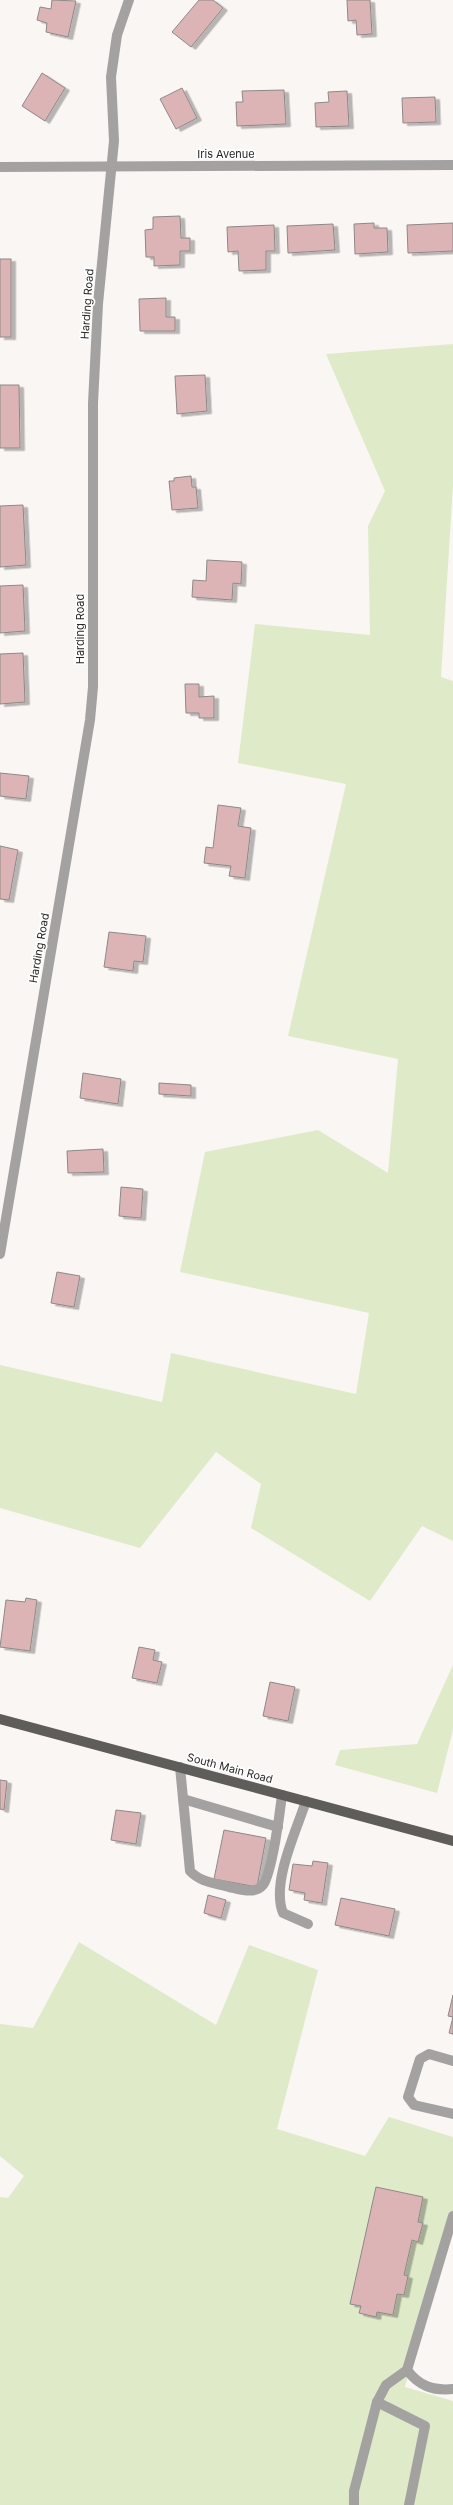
<svg xmlns="http://www.w3.org/2000/svg" width="453" height="2505" viewBox="0 0 453 2505" font-family="Inter,sans-serif">
	<style>
		.green { fill: #dfeac9 }
		.building { fill: #ddb4b5; stroke: #8d8888; filter: url(#shadow) }
		.lines { fill: none; stroke-linecap: round; stroke-linejoin: round }
		.minor { stroke: #a3a2a1; stroke-width: 10 }
		.major { stroke: #5e5d5a; stroke-width: 10 }
		.labels { text-anchor: middle; dominant-baseline: central; stroke-width: 3.5; stroke-linejoin: round; paint-order: stroke }
		.street-label { font-size: 11px; fill: #282726; stroke: #fff }
	</style>
	<defs>
		<filter id="shadow"><feDropShadow dx="4.5" dy="2.5" stdDeviation="0" flood-color="#0004"/></filter>
	</defs>
	<rect width="100%" height="100%" fill="#faf6f4"/>
	<g class="green">
		<polygon points="453,344 453,485 441,677 453,681 453,1541 422,1526 370,1601 251,1528 261,1484 216,1452 140,1548 0,1508 0,1365 162,1402 171,1353 356,1394 369,1313 180,1272 205,1152 318,1130 388,1173 398,1059 288,1036 346,784 238,763 255,624 370,635 368,526 385,491 326,354"/>
		<polygon points="453,1665 453,1730 437,1793 335,1765 340,1750 417,1744"/>
		<polygon points="79,1942 216,2025 249,1945 318,1970 277,2129 365,2156 389,2117 453,2137 453,2210 405,2387 453,2401 453,2505 0,2505 0,2197 8,2198 24,2176 0,2156 0,2024 33,2028"/>
	</g>
	<g class="building">
		<polygon points="52,0 76,1 68,37 46,32 47,23 37,20 40,7 51,9"/>
		<polygon points="199,0 213,0 223,8 191,47 172,32"/>
		<polygon points="347,0 370,0 372,34 357,35 356,20 348,21"/>
		<polygon points="42,73 65,88 45,121 22,106"/>
		<polygon points="182,88 197,118 176,129 160,99"/>
		<polygon points="284,90 286,124 237,126 236,102 243,102 242,91"/>
		<polygon points="347,91 349,126 316,127 315,103 329,102 328,92"/>
		<polygon points="435,97 436,122 403,123 402,98"/>
		<polygon points="180,216 181,238 190,238 190,251 180,251 180,265 154,266 154,257 146,257 145,230 153,229 153,217"/>
		<polygon points="374,223 374,228 387,228 388,252 355,254 354,224"/>
		<polygon points="453,223 453,251 408,253 407,225"/>
		<polygon points="333,224 335,250 288,253 287,226"/>
		<polygon points="274,225 275,251 266,251 266,270 239,271 238,251 228,252 227,227"/>
		<rect x="0" y="259" width="11" height="78"/>
		<polygon points="166,298 166,317 175,317 175,331 140,331 139,299"/>
		<polygon points="205,375 207,411 177,414 175,376"/>
		<polygon points="0,385 19,385 20,448 0,448"/>
		<polygon points="191,476 192,487 196,487 198,508 172,510 169,481 174,481 174,478"/>
		<polygon points="23,505 26,565 0,567 0,506"/>
		<polygon points="207,560 242,562 241,584 233,583 232,600 192,597 193,580 206,581"/>
		<polygon points="23,585 25,631 0,633 0,586"/>
		<polygon points="23,653 25,702 0,704 0,654"/>
		<polygon points="185,684 199,684 199,697 214,696 214,718 199,718 199,713 186,713"/>
		<polygon points="0,773 29,776 26,799 0,796"/>
		<polygon points="218,805 241,808 238,826 251,828 245,878 229,876 231,866 204,863 206,847 213,848"/>
		<polygon points="0,846 18,850 9,900 0,899"/>
		<polygon points="109,932 146,936 143,962 134,961 133,971 104,967"/>
		<polygon points="83,1073 121,1079 118,1104 80,1098"/>
		<polygon points="159,1083 191,1085 191,1096 159,1094"/>
		<polygon points="103,1149 104,1172 68,1173 67,1151"/>
		<polygon points="121,1187 143,1189 141,1218 119,1216"/>
		<polygon points="57,1272 80,1276 74,1307 51,1303"/>
		<polygon points="26,1598 37,1600 30,1651 0,1647 6,1600 25,1602"/>
		<polygon points="139,1647 155,1650 153,1660 162,1662 157,1683 132,1678"/>
		<polygon points="270,1682 295,1687 288,1721 263,1716"/>
		<polygon points="0,1780 7,1781 4,1810 0,1809"/>
		<polygon points="116,1810 141,1813 136,1844 111,1840"/>
		<polygon points="224,1830 266,1838 257,1887 214,1879"/>
		<polygon points="313,1861 328,1863 322,1903 304,1900 305,1893 289,1890 293,1864 312,1866"/>
		<polygon points="208,1895 226,1900 221,1918 204,1913"/>
		<polygon points="341,1898 395,1909 389,1936 335,1925"/>
		<polygon points="453,1995 453,2034 449,2033 453,2017 448,2016"/>
		<polygon points="376,2187 423,2197 418,2222 423,2223 418,2242 412,2240 404,2275 408,2276 404,2295 397,2294 393,2315 377,2312 376,2317 359,2313 361,2306 350,2304"/>
	</g>
	<g class="lines">
		<g class="minor">
			<polyline points="0,167 453,165"/>
			<polyline points="0,1254 90,720 93,687 93,403 98,304 114,141 111,77 117,35 129,0"/>
			<path d="M180,1767L190,1871C200,1882 215,1883 229,1887C239,1889 255,1895 263,1885C272,1873 280,1812 282,1795"/>
			<polyline points="183,1799 278,1827"/>
			<path d="M306,1801C296,1832 271,1883 283,1913L308,1924"/>
			<polyline points="453,2061 429,2054 420,2059 408,2097 414,2105 453,2114"/>
			<path d="M407,2370C419,2386 433,2391 453,2389"/>
			<polyline points="377,2402 425,2426 409,2505"/>
			<polyline points="354,2505 354,2491 377,2402 386,2385 407,2370 453,2216"/>
		</g>
		<polyline class="major" points="0,1719 453,1841"/>
	</g>
	<g class="labels">
		<g class="street-label">
			<text x="226" y="154">Iris Avenue</text>
			<text transform="translate(87 304) rotate(-86)">Harding Road</text>
			<text transform="translate(80 629) rotate(-90)">Harding Road</text>
			<text transform="translate(39 948) rotate(-80)">Harding Road</text>
			<text transform="translate(230 1768) rotate(15)">South Main Road</text>
		</g>
	</g>
</svg>
